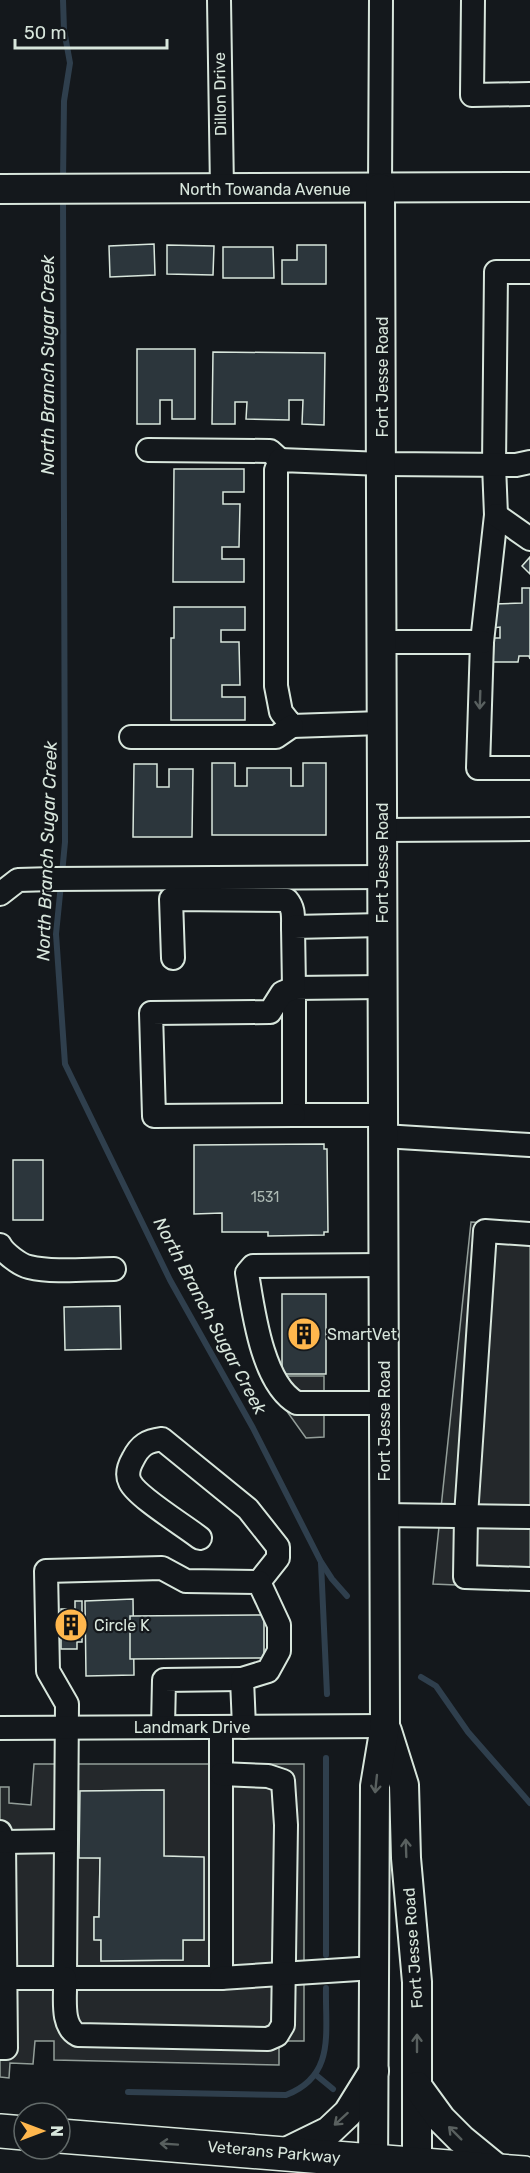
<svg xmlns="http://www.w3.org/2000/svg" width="530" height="2173" viewBox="0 0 530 2173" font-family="Rubik,sans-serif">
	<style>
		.parking { fill: #24282b; stroke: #939e99; stroke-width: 1.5; fill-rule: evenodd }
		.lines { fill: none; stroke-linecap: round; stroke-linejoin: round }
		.stream { stroke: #2f3f4d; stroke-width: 6 }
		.building { fill: #2c363c; stroke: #d8e6dc; stroke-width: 1.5 }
		.minor-casing { stroke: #d8e6dc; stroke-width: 26 }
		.major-casing { stroke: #d8e6dc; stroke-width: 32 }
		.highway-casing { stroke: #d8e6dc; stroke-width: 36 }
		.minor { stroke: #14181c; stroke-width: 22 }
		.major { stroke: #14181c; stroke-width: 28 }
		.highway { stroke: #14181c; stroke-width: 33 }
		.oneway { stroke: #59605f }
		.labels { text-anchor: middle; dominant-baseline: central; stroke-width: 4.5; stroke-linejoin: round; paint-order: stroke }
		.number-label { font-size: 14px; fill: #adbab4 }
		.street-label { font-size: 16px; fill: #d8e6dc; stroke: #14181c }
		.poi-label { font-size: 16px; fill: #d8e6dc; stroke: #14181c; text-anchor: start }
		.water-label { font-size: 18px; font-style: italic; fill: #d8e6dc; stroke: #14181c }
	</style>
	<rect width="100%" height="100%" fill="#14181c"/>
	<g class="parking">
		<polygon points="471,1222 530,1225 530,1588 433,1584"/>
		<polygon points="285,1376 324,1376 324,1437 306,1438 286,1410"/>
		<path d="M34,1764H304V2041H279V2065L54,2060V2041H35L33,2064L10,2063L9,2078L0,2077V1787H9V1803L31,1805ZM163,1790L164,1856L204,1858V1940H183V1960L101,1961V1940L94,1939V1917H99L100,1858L79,1857L80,1791Z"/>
	</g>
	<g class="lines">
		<g class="stream">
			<polyline points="63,0 64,30 70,63 64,101 63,181"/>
			<polyline points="62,874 65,842 63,195"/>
			<polyline points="61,884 56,934 65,1064 170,1280 253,1428 321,1562 332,1579 347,1596"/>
			<polyline points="321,1563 327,1694"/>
			<polyline points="421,1677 436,1686 468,1732 530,1803"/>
			<polyline points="326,1955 326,1758"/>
			<polyline points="316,2075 333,2089"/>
			<path d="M128,2092L286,2095C336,2076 325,2032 326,1988"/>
		</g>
	</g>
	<g class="building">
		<polygon points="154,244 155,275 110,277 109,246"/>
		<polygon points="167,245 214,246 213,275 167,274"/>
		<polygon points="297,245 326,245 326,284 282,284 282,260 297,260"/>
		<polygon points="223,247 273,247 274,278 223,278"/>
		<polygon points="137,349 195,349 195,419 172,419 172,400 160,400 160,424 137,424"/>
		<polygon points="213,352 325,353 324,425 302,424 303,400 289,400 289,420 246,419 247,402 235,402 235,424 212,424"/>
		<polygon points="174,469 244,469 244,492 223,492 223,504 240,504 239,547 222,547 222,559 244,559 244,582 173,582"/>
		<polygon points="530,557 530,574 522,566"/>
		<polygon points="522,588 530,588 530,659 529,656 519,656 518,662 493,662 494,638 500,638 500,627 493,628 494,604 522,603"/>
		<polygon points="174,607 245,607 245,630 221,630 221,642 239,642 240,685 222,685 222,697 245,697 245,720 171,720 171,638 174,638"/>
		<polygon points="212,763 235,763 235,786 247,786 247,768 291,768 291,786 303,786 303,763 326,763 326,835 212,835"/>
		<polygon points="134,764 157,764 157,787 169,787 169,769 193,769 192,837 133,837"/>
		<polygon points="324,1144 324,1149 327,1149 328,1232 324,1232 324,1235 268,1236 268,1232 222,1232 222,1213 194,1214 194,1145"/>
		<rect x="13" y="1160" width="30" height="60"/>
		<rect x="282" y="1294" width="44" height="80"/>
		<polygon points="120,1306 121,1349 65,1350 64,1307"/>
		<polygon points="133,1599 134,1675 86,1676 85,1601"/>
		<polygon points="75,1601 82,1601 82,1642 77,1642 77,1649 61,1649 61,1609 75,1609"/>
		<polygon points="264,1615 264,1658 130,1659 130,1616"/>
		<polygon points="164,1790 164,1856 204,1857 204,1940 183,1940 183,1960 101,1961 101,1940 94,1940 94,1917 99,1917 100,1858 79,1858 80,1791"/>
	</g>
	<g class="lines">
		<defs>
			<g id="minor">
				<polyline points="219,0 222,189"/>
				<polyline points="473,0 472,95 530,94"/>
				<polyline points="380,188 381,0"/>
				<polyline points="530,272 496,272 494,465 496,515 482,642 478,768 530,768"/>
				<polyline points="148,450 270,451 280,460"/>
				<polyline points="496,515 530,539"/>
				<polyline points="381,642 482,642"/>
				<polyline points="381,723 292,726 281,712 276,686 276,470 280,460 383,464 516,465 530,462"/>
				<polyline points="131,737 276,737 292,726"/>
				<polyline points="382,830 530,829"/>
				<polyline points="0,894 18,880 53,879 382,877"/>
				<path d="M173,958L171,899L287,900C294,908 293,916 293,927"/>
				<polyline points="382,987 294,988 294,1115 383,1115"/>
				<polyline points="294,1115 154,1116 151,1013 270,1012 282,993 294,988 293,927 382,925"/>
				<polyline points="383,1136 530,1145"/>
				<polyline points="530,1234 485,1231 466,1516 465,1577 530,1579"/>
				<path d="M0,1245C4,1253 20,1265 29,1267C54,1273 88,1269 114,1269"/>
				<path d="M383,1265L253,1266L247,1273C253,1309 262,1384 297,1403H384"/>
				<polyline points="384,1515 530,1517"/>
				<path d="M200,1538C185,1526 137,1497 130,1482C126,1474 129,1466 133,1459C140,1445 147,1441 162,1439L248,1509L278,1547V1558L259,1582"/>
				<polyline points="163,1727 164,1680 242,1679"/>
				<polyline points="221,1727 221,1978 65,1978 67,1704 48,1671 46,1571 162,1568 186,1581 259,1582 279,1625 279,1651 268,1671 242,1679 244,1727"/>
				<polyline points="0,1728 385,1726"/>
				<polyline points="0,1832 4,1842 6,2048 0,2048"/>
				<polyline points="4,1842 66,1841"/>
				<path d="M0,1978H65C66,1996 60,2026 78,2035L268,2039L277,2035L283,2025L286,1825L283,1781L268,1776L221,1774"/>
				<polyline points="221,1978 374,1968"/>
			</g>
			<g id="major">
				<polyline points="0,189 530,187"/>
				<polyline points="387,1731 404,1785 406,1858 417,1982 417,2173"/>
				<polyline points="417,2086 441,2119 461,2139 500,2171"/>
				<polyline points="284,2153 329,2131 348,2113 374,2071"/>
				<polyline points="373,2173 375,1786 385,1726 380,188"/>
			</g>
			<g id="highway">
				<polyline points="0,2131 24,2133"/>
				<polyline points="60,2136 524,2173"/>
			</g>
		</defs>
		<use href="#minor" class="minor-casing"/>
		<use href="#major" class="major-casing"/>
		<use href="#highway" class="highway-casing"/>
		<use href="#minor" class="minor"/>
		<use href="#major" class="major"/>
		<use href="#highway" class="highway"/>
	</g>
	<defs><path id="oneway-shaft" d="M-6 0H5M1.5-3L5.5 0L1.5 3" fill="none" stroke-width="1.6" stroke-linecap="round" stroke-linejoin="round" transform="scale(1.5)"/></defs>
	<g class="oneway">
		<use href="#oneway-shaft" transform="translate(480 700) rotate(92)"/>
		<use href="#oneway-shaft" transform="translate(376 1784) rotate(96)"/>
		<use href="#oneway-shaft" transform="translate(406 1848) rotate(-92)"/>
		<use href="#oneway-shaft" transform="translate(417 2043) rotate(-90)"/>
		<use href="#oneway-shaft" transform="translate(341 2119) rotate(138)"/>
		<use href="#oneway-shaft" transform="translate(455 2133) rotate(-135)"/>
		<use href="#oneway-shaft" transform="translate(169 2144) rotate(-176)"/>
	</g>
	<defs>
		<symbol id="building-disc" viewBox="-11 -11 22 22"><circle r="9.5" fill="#ffb74d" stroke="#14181c"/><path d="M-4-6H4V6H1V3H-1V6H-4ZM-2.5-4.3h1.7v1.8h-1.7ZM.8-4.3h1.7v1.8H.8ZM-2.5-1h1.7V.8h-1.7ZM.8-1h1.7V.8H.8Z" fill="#111"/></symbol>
	</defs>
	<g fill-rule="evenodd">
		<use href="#building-disc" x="285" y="1315" width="38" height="38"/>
		<use href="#building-disc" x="52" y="1606" width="38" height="38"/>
	</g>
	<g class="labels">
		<g class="number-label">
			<text x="265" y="1197">1531</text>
		</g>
		<g class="street-label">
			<text transform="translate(220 94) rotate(-91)">Dillon Drive</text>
			<text x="265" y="189">North Towanda Avenue</text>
			<text transform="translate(382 377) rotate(-90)">Fort Jesse Road</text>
			<text transform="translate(382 863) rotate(-90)">Fort Jesse Road</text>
			<text transform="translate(384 1421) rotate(-90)">Fort Jesse Road</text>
			<text x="192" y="1727">Landmark Drive</text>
			<text transform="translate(413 1948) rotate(-94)">Fort Jesse Road</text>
			<text transform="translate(274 2152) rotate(5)">Veterans Parkway</text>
		</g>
		<g class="poi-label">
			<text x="327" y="1334">SmartVet</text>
			<text x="94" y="1625">Circle K</text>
		</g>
		<g class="water-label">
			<text transform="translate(48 365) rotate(-90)">North Branch Sugar Creek</text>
			<text transform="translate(47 851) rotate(-88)">North Branch Sugar Creek</text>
			<text transform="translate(210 1316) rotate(62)">North Branch Sugar Creek</text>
		</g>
	</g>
	<g transform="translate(42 2131) rotate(90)"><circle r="28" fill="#14181c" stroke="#626a69" stroke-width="1.5"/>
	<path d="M0-4.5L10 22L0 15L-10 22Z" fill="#ffb74d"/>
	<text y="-9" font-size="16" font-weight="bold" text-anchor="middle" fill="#d8e6dc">N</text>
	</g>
	<path d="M15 39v9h152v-9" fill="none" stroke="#d8e6dc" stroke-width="3"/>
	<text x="24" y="39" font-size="18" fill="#d8e6dc" stroke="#14181c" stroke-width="4.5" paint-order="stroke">50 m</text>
</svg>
